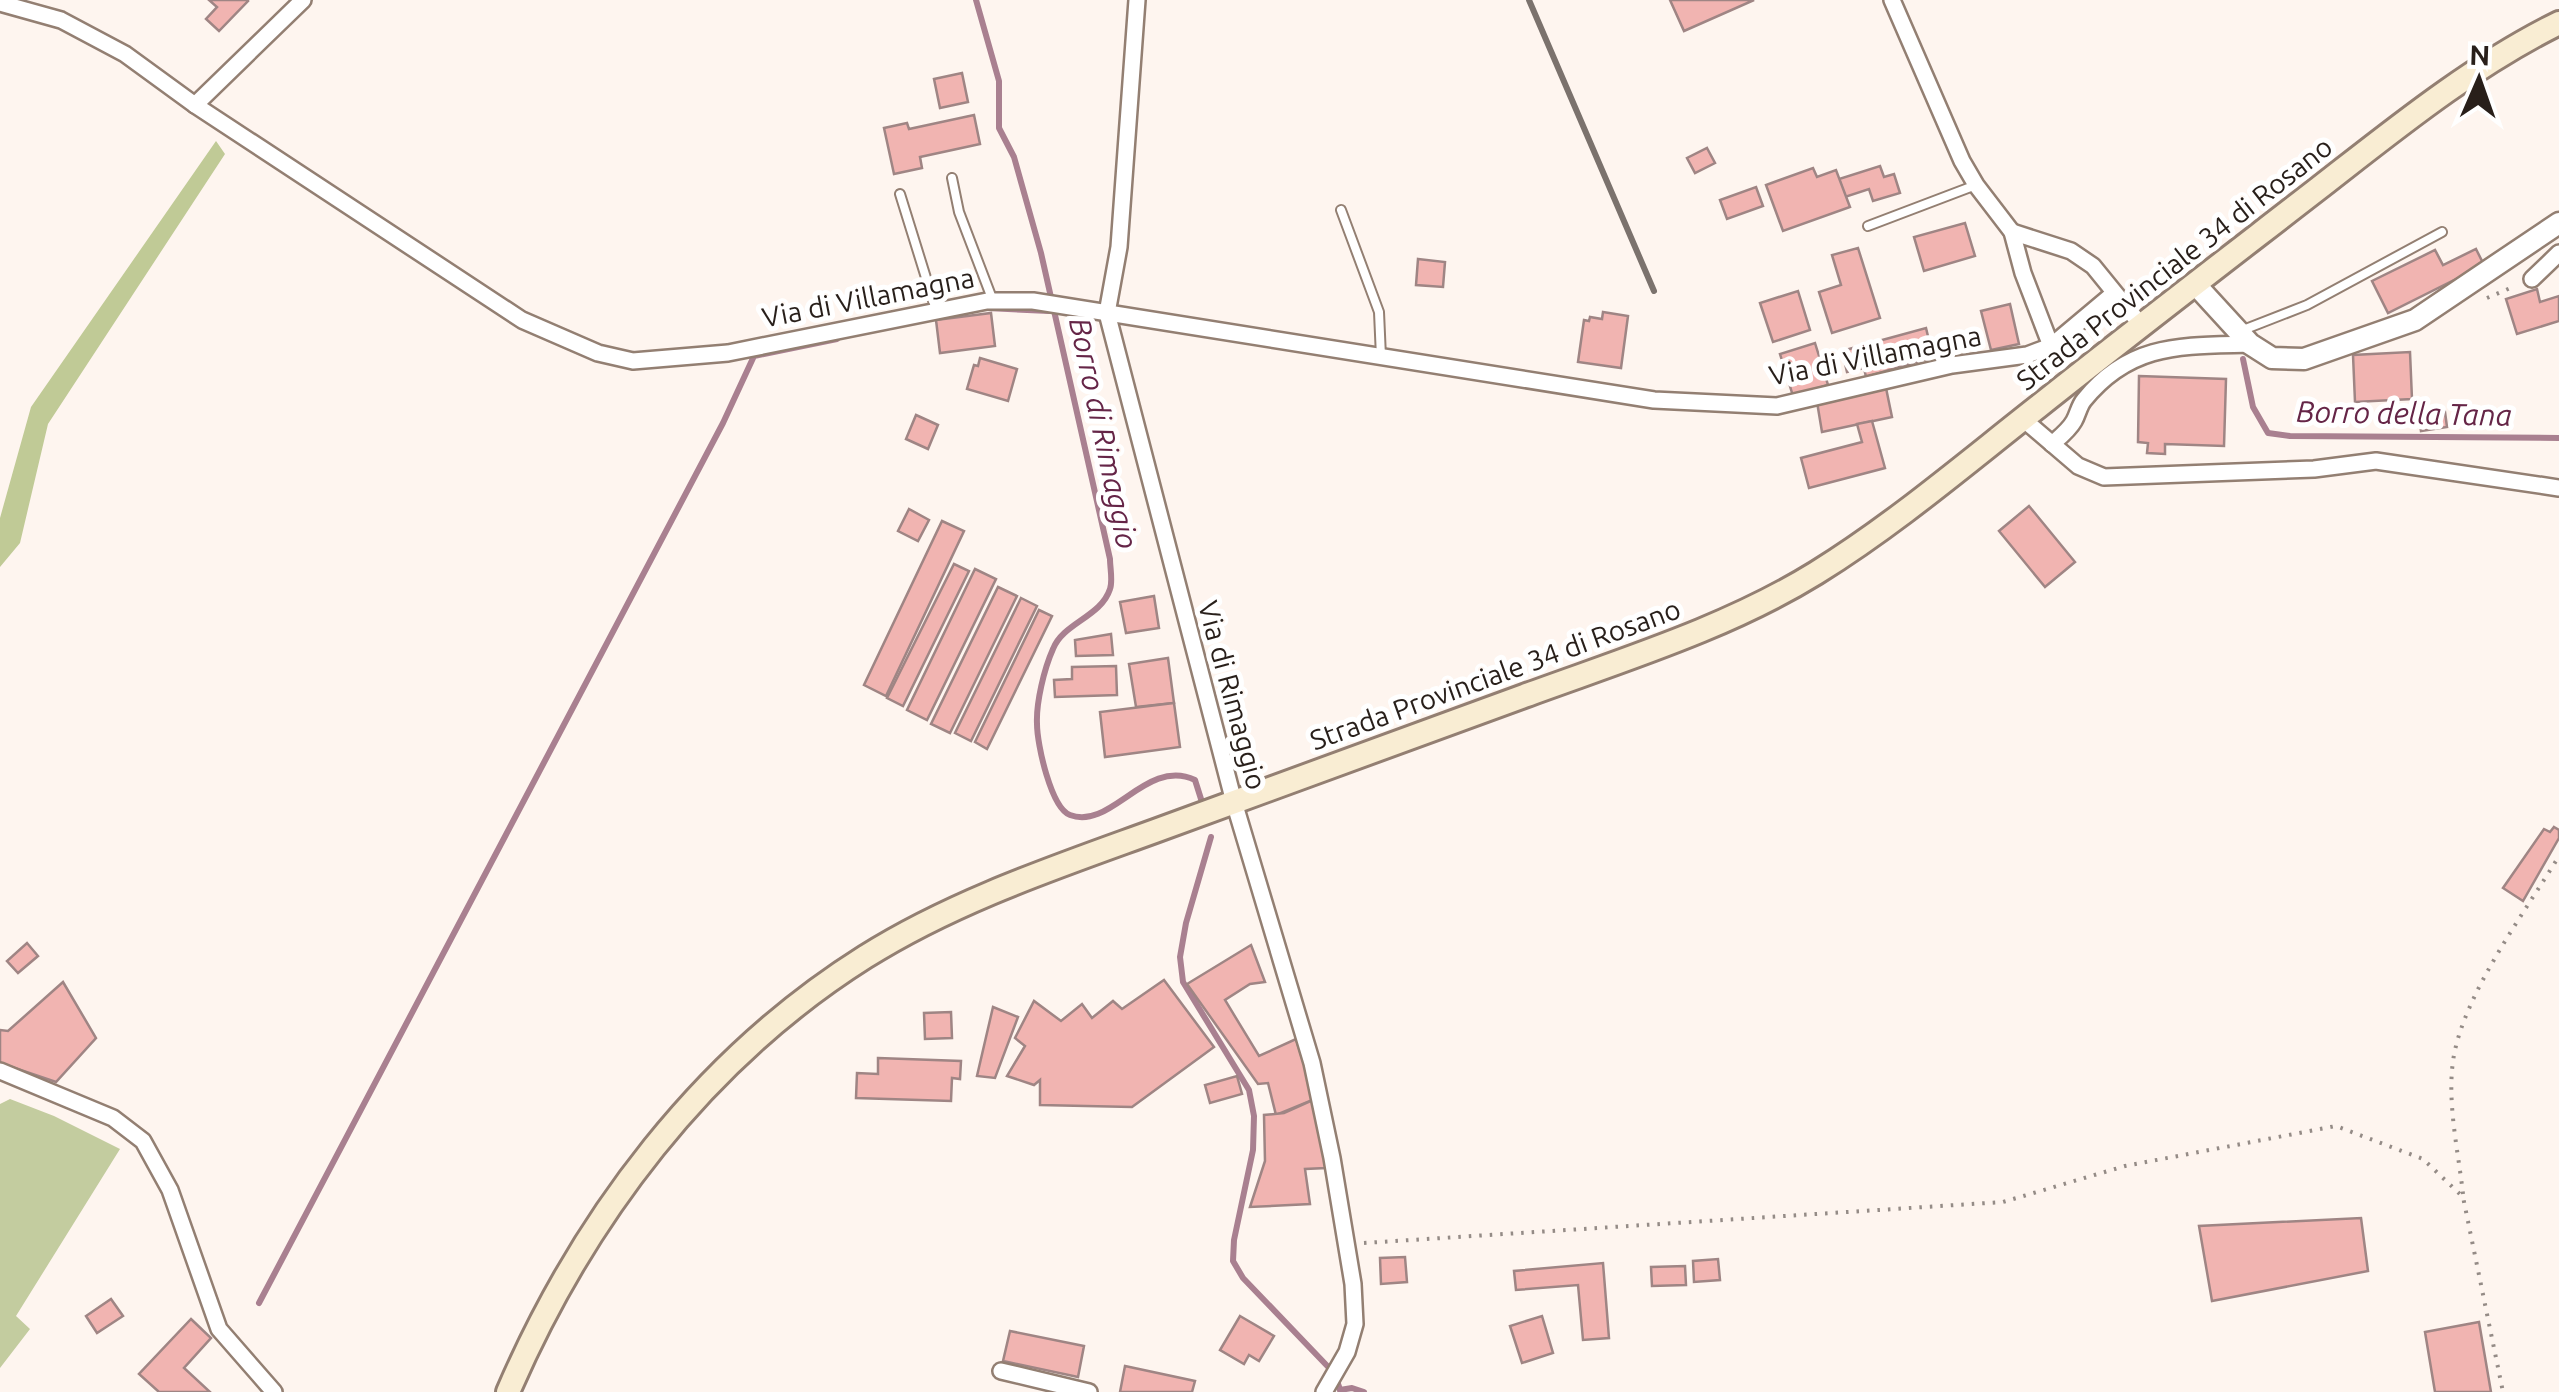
<svg xmlns="http://www.w3.org/2000/svg" width="2559" height="1392" viewBox="0 0 2559 1392" font-family="Ubuntu,sans-serif">
	<style>
		.green { fill: #c3cc9f }
		.forest { fill: #c0ca96 }
		.lines { fill: none; stroke-linecap: round; stroke-linejoin: round }
		.stream { stroke: #a98090; stroke-width: 6 }
		.building { fill: #f1b4b1; stroke: #9f8584; stroke-width: 2.5 }
		.service-casing { stroke: #937f72; stroke-width: 12 }
		.minor-casing { stroke: #937f72; stroke-width: 20 }
		.tertiary-casing { stroke: #937f72; stroke-width: 25 }
		.secondary-casing { stroke: #937f72; stroke-width: 28 }
		.path { stroke: #948b86; stroke-width: 4; stroke-dasharray: 2.5 8; stroke-linecap: butt }
		.service { stroke: #fff; stroke-width: 8 }
		.minor { stroke: #fff; stroke-width: 15 }
		.tertiary { stroke: #fff; stroke-width: 20 }
		.secondary { stroke: #f9edd3; stroke-width: 22 }
		.rail { stroke: #7b726d; stroke-width: 6 }
		.labels { text-anchor: middle; dominant-baseline: central; stroke-width: 10; stroke-linejoin: round; paint-order: stroke }
		.street-label { font-size: 28px; fill: #281f1a; stroke: #fff }
		.water-label { font-size: 30px; font-style: italic; fill: #652547; stroke: #fff }
	</style>
	<rect width="100%" height="100%" fill="#fef5ef"/>
	<polygon class="green" points="10,1099 54,1116 120,1149 16,1316 30,1329 0,1368 0,1104"/>
	<polygon class="forest" points="216,141 225,154 48,424 20,543 0,567 0,518 31,407"/>
	<g class="lines">
		<g class="stream">
			<path d="M976,0L999,81V128L1014,157L1041,253L1110,559C1110,568 1113,581 1110,589C1101,617 1063,623 1053,649C1044,669 1036,703 1037,724C1037,744 1051,808 1070,815C1111,831 1146,757 1195,780L1201,799"/>
			<polyline points="987,308 1049,311"/>
			<polyline points="2243,359 2253,407 2268,433 2290,436 2559,438"/>
			<polyline points="1211,837 1186,923 1180,957 1183,982 1249,1090 1254,1116 1253,1150 1234,1240 1233,1261 1243,1278 1334,1373 1341,1392"/>
			<polyline points="259,1303 723,423 754,356 837,339"/>
			<polyline points="1340,1390 1352,1388 1364,1392"/>
		</g>
	</g>
	<g class="building">
		<polygon points="209,0 247,0 248,1 219,31 206,19 217,7"/>
		<polygon points="1670,0 1754,0 1684,31"/>
		<polygon points="962,73 968,102 940,108 934,79"/>
		<polygon points="974,115 980,144 920,157 922,168 894,174 884,128 907,123 909,129"/>
		<polygon points="1707,148 1715,163 1695,173 1687,158"/>
		<polygon points="1880,166 1884,177 1894,174 1900,193 1873,201 1869,189 1845,197 1839,179"/>
		<polygon points="1813,168 1817,177 1836,170 1850,207 1783,231 1766,185"/>
		<polygon points="1756,187 1763,206 1727,219 1720,200"/>
		<polygon points="1965,223 1975,256 1924,271 1914,237"/>
		<polygon points="1858,248 1880,318 1832,333 1819,292 1841,285 1832,255"/>
		<polygon points="2476,249 2484,265 2388,313 2372,281 2435,250 2443,265"/>
		<polygon points="1418,259 1445,262 1443,287 1416,285"/>
		<polygon points="2537,289 2540,302 2559,296 2559,321 2517,334 2506,299"/>
		<polygon points="1798,291 1810,330 1773,342 1760,303"/>
		<polygon points="2010,304 2019,344 1991,350 1981,311"/>
		<polygon points="1603,312 1628,316 1621,368 1578,362 1584,320 1589,321 1590,317 1602,319"/>
		<polygon points="991,313 995,346 940,353 936,320"/>
		<polygon points="1926,328 1933,357 1866,377 1864,368 1847,372 1842,351"/>
		<polygon points="1815,343 1828,385 1793,396 1780,354"/>
		<polygon points="2410,352 2412,399 2355,402 2353,355"/>
		<polygon points="980,358 1017,369 1008,401 967,389 974,365 978,366"/>
		<polygon points="2139,376 2226,379 2224,446 2165,444 2165,454 2147,453 2148,443 2138,442"/>
		<polygon points="1886,388 1892,417 1822,432 1817,402"/>
		<polygon points="2445,412 2447,427 2421,431 2419,416"/>
		<polygon points="916,415 938,425 928,449 906,439"/>
		<polygon points="1872,421 1885,468 1809,488 1801,458 1862,442 1857,424"/>
		<polygon points="2029,506 2075,562 2045,587 1999,531"/>
		<polygon points="909,509 929,520 918,541 898,531"/>
		<polygon points="942,521 964,531 886,696 864,685"/>
		<polygon points="954,564 969,571 903,706 887,698"/>
		<polygon points="975,569 996,579 927,720 907,710"/>
		<polygon points="998,587 1017,596 950,733 931,724"/>
		<polygon points="1154,596 1159,628 1126,633 1120,602"/>
		<polygon points="1021,598 1037,606 971,741 955,733"/>
		<polygon points="1039,610 1052,616 987,749 975,742"/>
		<polygon points="1111,634 1113,655 1076,656 1075,640"/>
		<polygon points="1168,658 1174,703 1136,707 1129,664"/>
		<polygon points="1116,666 1117,695 1055,697 1054,680 1072,679 1072,667"/>
		<polygon points="1174,703 1180,747 1105,757 1100,712"/>
		<polygon points="2554,827 2559,830 2559,838 2523,901 2503,888 2544,829 2550,832"/>
		<polygon points="27,943 38,956 18,973 7,961"/>
		<polygon points="1251,945 1265,982 1250,984 1225,1000 1259,1056 1296,1039 1315,1099 1276,1115 1268,1083 1258,1084 1187,984"/>
		<polygon points="1164,980 1214,1047 1132,1107 1040,1105 1040,1080 1034,1085 1007,1076 1025,1046 1015,1038 1034,1001 1061,1021 1082,1004 1092,1018 1113,1001 1122,1009"/>
		<polygon points="63,982 96,1038 56,1082 0,1063 0,1030 8,1031"/>
		<polygon points="993,1007 1018,1017 995,1078 977,1076"/>
		<polygon points="951,1012 952,1038 925,1039 924,1013"/>
		<polygon points="878,1058 961,1061 960,1079 952,1078 951,1101 856,1098 857,1073 878,1074"/>
		<polygon points="1237,1076 1242,1094 1210,1103 1205,1085"/>
		<polygon points="1315,1099 1326,1168 1305,1169 1310,1204 1250,1207 1265,1161 1264,1115 1284,1113"/>
		<polygon points="2361,1218 2368,1271 2212,1301 2199,1226"/>
		<polygon points="1405,1257 1407,1282 1381,1284 1380,1258"/>
		<polygon points="1718,1259 1720,1280 1694,1282 1693,1261"/>
		<polygon points="1603,1263 1609,1338 1583,1340 1578,1285 1516,1290 1514,1271"/>
		<polygon points="1685,1266 1686,1285 1652,1286 1651,1267"/>
		<polygon points="111,1299 123,1316 97,1333 86,1316"/>
		<polygon points="1240,1316 1274,1336 1259,1361 1249,1355 1244,1364 1220,1350"/>
		<polygon points="1542,1316 1553,1353 1522,1363 1510,1326"/>
		<polygon points="191,1319 211,1338 184,1368 210,1392 159,1392 139,1374"/>
		<polygon points="2479,1322 2491,1392 2435,1392 2425,1332"/>
		<polygon points="1010,1331 1084,1346 1078,1377 1003,1361"/>
		<polygon points="1125,1366 1195,1381 1192,1392 1120,1392"/>
	</g>
	<g class="lines">
		<defs>
			<g id="service">
				<polyline points="952,178 959,212 993,301"/>
				<polyline points="900,194 936,310"/>
				<polyline points="1341,210 1379,312 1381,357"/>
				<polyline points="1868,226 1976,185"/>
				<polyline points="2243,330 2307,305 2442,232"/>
			</g>
			<g id="minor">
				<polyline points="1137,0 1119,247 1107,313 1234,802 1312,1063 1332,1158 1353,1284 1355,1324 1347,1352 1324,1392"/>
				<polyline points="1892,0 1962,161 1976,185 2012,232 2023,273 2051,346"/>
				<polyline points="0,3 61,20 125,54 195,105 522,320 598,353 633,361 728,353 987,301 1033,301 1654,400 1777,406 1952,365 2027,355 2051,346 2113,294"/>
				<polyline points="195,105 303,0"/>
				<polyline points="2012,232 2071,251 2093,266 2141,325"/>
				<polyline points="2532,279 2559,253"/>
				<polyline points="2023,419 2078,466 2104,477 2314,469 2376,461 2559,488"/>
				<path d="M2052,444C2060,437 2069,430 2074,421C2078,414 2079,406 2084,400C2131,342 2183,346 2250,344"/>
				<polyline points="0,1071 113,1118 143,1141 170,1190 219,1329 274,1392"/>
				<polyline points="1001,1371 1089,1392"/>
			</g>
			<polyline id="tertiary" points="2195,284 2250,344 2272,358 2304,359 2415,320 2559,223"/>
			<path id="secondary" d="M508,1392C583,1218 703,1059 865,957C954,901 1056,867 1155,831C1278,786 1401,741 1524,696C1622,660 1727,628 1816,573C1895,524 1965,464 2039,406C2132,332 2226,260 2319,188C2396,128 2472,66 2559,23"/>
		</defs>
		<use href="#service" class="service-casing"/>
		<use href="#minor" class="minor-casing"/>
		<use href="#tertiary" class="tertiary-casing"/>
		<use href="#secondary" class="secondary-casing"/>
		<g class="path">
			<polyline points="2487,298 2515,286"/>
			<path d="M2463,1194C2458,1149 2446,1099 2454,1055C2466,991 2525,912 2559,856"/>
			<polyline points="1364,1243 2003,1202 2125,1166 2336,1126 2423,1159 2463,1197 2503,1392"/>
		</g>
		<use href="#service" class="service"/>
		<use href="#minor" class="minor"/>
		<use href="#tertiary" class="tertiary"/>
		<use href="#secondary" class="secondary"/>
		<polyline class="rail" points="1529,0 1654,291"/>
	</g>
	<g class="labels">
		<g class="street-label">
			<text transform="translate(2174 263) rotate(-38)">Strada Provinciale 34 di Rosano</text>
			<text transform="translate(868 297) rotate(-11)">Via di Villamagna</text>
			<text transform="translate(1875 355) rotate(-11)">Via di Villamagna</text>
			<text transform="translate(1495 674) rotate(-20)">Strada Provinciale 34 di Rosano</text>
			<text transform="translate(1233 695) rotate(75)">Via di Rimaggio</text>
		</g>
		<g class="water-label">
			<text transform="translate(2404 413) rotate(1)">Borro della Tana</text>
			<text transform="translate(1104 433) rotate(78)">Borro di Rimaggio</text>
		</g>
	</g>
	<g transform="translate(2479 80) rotate(2)" stroke="#ffffff" stroke-width="8" paint-order="stroke">
	<path d="M0-8L18 38L0 25L-18 38Z" fill="#281f1a"/>
	<text y="-15" font-size="28" font-weight="bold" text-anchor="middle" fill="#281f1a">N</text>
	</g>
</svg>
